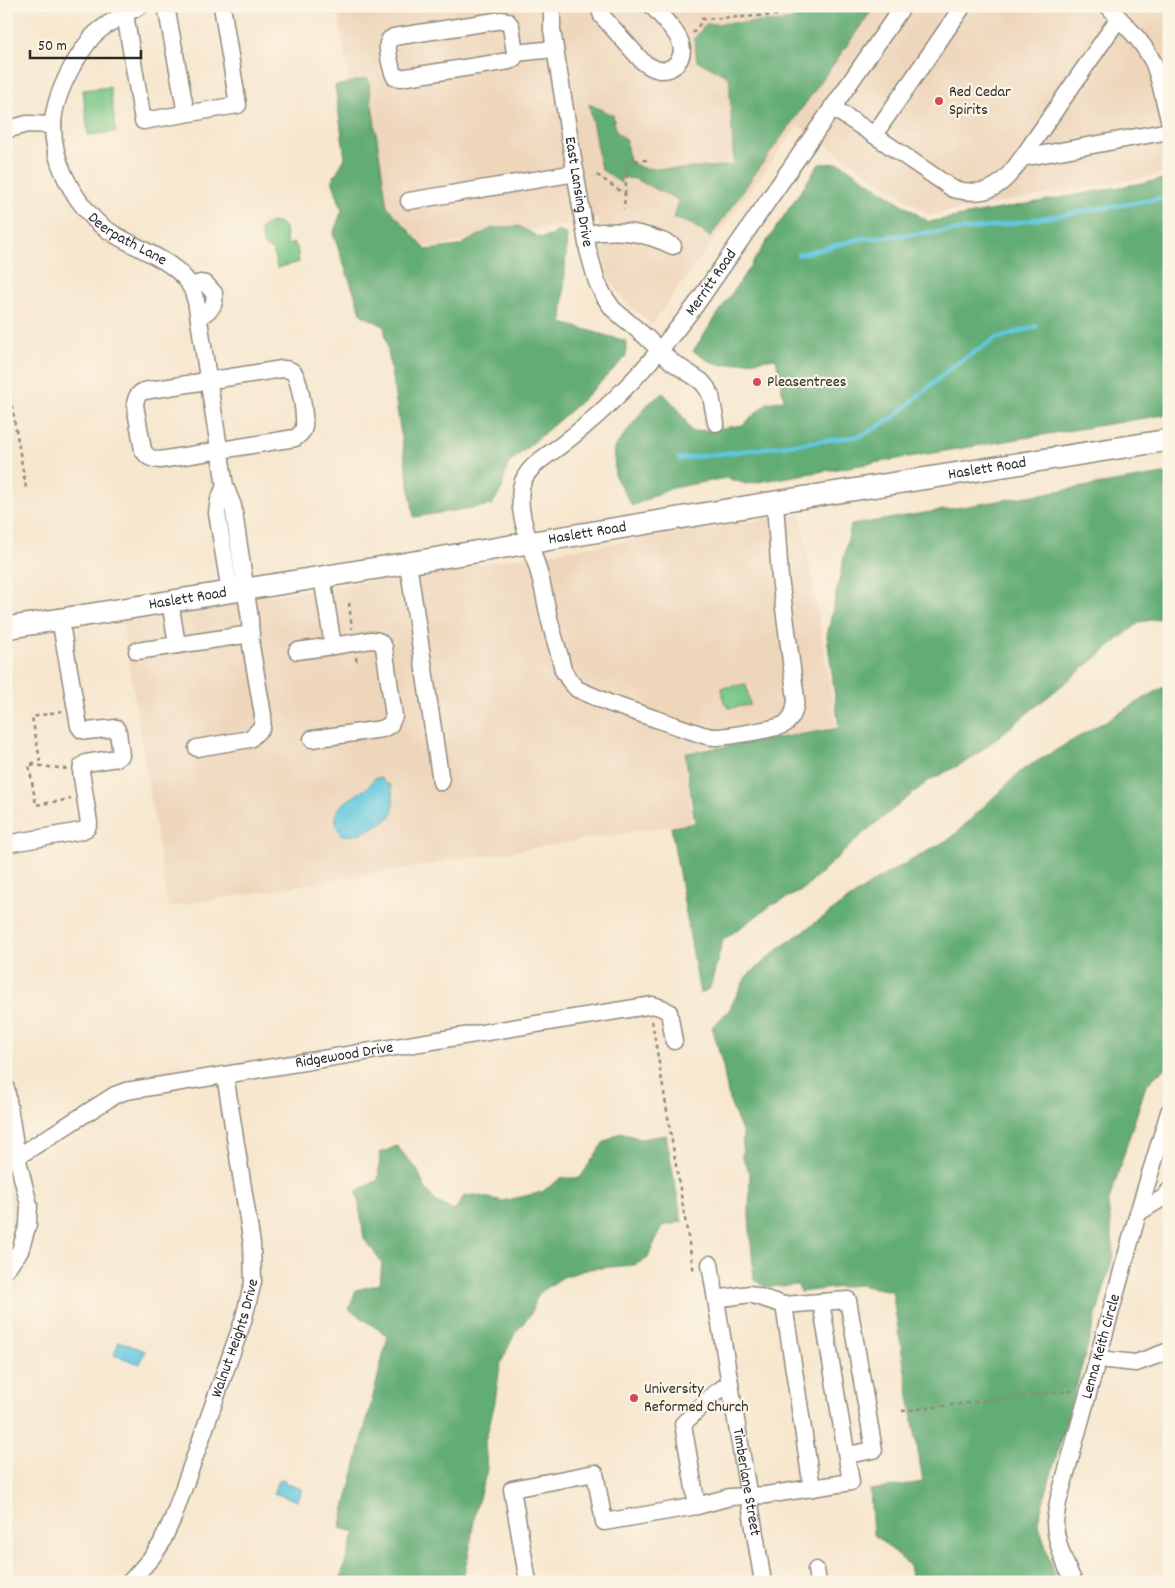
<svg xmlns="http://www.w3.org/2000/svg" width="1175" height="1588" viewBox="0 0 1175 1588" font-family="Dekko,sans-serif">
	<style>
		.built { fill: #eed6bb }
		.green { fill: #79c787; stroke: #527959 }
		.forest { fill: #62ac74; stroke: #466c50 }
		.water { fill: #62c7e0; stroke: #467986 }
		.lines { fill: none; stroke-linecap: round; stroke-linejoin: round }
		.stream { stroke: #62c7e0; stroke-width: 4.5 }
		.minor-casing { stroke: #91897d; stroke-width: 19 }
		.major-casing { stroke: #91897d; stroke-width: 24 }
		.path { stroke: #91897d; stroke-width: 2.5; stroke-dasharray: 4 4; stroke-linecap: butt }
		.minor { stroke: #fff; stroke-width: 16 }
		.major { stroke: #fff; stroke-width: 21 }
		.poi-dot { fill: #d1495b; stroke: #fcf5e5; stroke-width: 2 }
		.labels { text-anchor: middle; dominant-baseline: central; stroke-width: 4.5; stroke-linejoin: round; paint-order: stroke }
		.poi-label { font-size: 16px; fill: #2b2b2b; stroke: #fcf5e5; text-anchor: start }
		.street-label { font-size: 16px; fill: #2b2b2b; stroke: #fcf5e5 }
	</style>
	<rect width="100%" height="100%" fill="#fcf5e5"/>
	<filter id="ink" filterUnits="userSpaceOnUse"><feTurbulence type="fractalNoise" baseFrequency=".02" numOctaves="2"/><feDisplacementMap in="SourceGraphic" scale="10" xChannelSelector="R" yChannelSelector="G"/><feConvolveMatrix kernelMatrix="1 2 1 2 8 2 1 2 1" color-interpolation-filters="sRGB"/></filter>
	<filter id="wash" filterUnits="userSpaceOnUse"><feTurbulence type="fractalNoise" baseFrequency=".0096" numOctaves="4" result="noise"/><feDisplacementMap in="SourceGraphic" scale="20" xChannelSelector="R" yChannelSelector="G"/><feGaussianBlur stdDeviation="1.12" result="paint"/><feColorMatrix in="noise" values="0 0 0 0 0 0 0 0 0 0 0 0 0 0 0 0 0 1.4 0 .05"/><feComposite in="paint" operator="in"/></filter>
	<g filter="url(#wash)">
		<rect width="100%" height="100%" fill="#f7e7cf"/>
		<g class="built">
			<polygon points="337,6 1169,6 1169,173 929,215 798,125 652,324 628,306 605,273 598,219 376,256"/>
			<polygon points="801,514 837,727 683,751 693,822 168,907 122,619"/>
		</g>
		<g class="green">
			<polygon points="110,87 116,132 88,135 83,90"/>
			<path d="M272,222L282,224L285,228L287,245L294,243L297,247L299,262L277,268L273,250L265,247C261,234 255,227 272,222Z"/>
			<polygon points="746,684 750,705 729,708 724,702 722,688"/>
		</g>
		<g class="forest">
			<polygon points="832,6 875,6 710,237 691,224 673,218 678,200 635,179 621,177 621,183 601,169 589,104 613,115 616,131 626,140 629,161 642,168 679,169 734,165 729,77 697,61 694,39 706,24 786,21"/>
			<polygon points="368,78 387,206 426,250 459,246 492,228 518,226 541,238 552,236 558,230 567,235 562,323 626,341 626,357 579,403 508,464 502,488 492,505 414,517 384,326 362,315 333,234 342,210 332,180 345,158 335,86"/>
			<polygon points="840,163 929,222 1169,178 1169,414 746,484 726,478 672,488 632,506 615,476 614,448 648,404 663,393 678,409 692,432 743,425 767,403 784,400 776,358 724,365 709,361 693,351 819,164"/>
			<polygon points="1169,473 1169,617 1140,622 971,759 928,781 865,832 801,891 772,905 723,940 710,988 700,994 671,827 695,823 685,753 839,728 827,636 851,525"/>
			<polygon points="1169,684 1169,1064 1146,1085 1108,1204 1114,1253 1038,1521 1054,1575 1059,1582 912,1582 909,1565 873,1534 870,1490 923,1482 892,1291 858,1285 800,1292 798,1285 765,1287 754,1280 749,1217 750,1173 742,1157 743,1134 729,1100 723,1066 712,1027 729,1010 746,977 781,947 876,880 951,838 1022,770"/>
			<polygon points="621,1132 640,1139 666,1135 682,1222 662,1226 647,1259 634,1265 589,1269 563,1277 538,1294 531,1314 515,1333 500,1365 495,1402 485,1442 487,1470 476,1508 469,1553 462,1582 339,1582 355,1532 340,1528 388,1336 349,1309 356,1290 380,1284 382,1262 364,1239 357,1191 378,1180 380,1153 397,1146 418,1171 424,1186 435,1201 454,1211 464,1196 475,1195 503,1201 542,1192 561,1178 580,1178 603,1143"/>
		</g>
		<g class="water">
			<path d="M375,778H381L385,783L391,785C392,796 397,809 389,818C375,826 359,838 342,835C323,807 350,801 368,787C371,785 372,781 375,778Z"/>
			<polygon points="119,1341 145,1351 140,1364 114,1355"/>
			<polygon points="280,1479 285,1480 284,1483 302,1489 298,1501 274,1493 277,1481 279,1481"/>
		</g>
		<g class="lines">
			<g class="stream">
				<polyline points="798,255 860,239 990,227 1169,197"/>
				<polyline points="679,459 861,436 894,417 953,366 995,339 1037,326"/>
			</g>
		</g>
	</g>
	<g filter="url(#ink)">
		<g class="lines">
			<defs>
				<g id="minor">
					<path id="s1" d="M140,6C123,15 105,24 92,37C85,46 79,55 73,65C63,83 53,105 53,126C53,161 71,195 95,220C120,245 175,256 191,287C193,291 194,296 196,301L225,486L233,506L250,619L251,646L263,715L262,727L250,739L197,748"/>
					<polyline points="166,6 186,113"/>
					<path id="s2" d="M552,6V30L588,250L597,282L604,296L613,309L646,337L672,362L701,381L707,388L711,396L716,423"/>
					<path d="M599,6L602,16L642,61C647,65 653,69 660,70C674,71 685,58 681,44C678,32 661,16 652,6"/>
					<path d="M1108,6C1124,24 1142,40 1153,62C1160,77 1164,102 1169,119"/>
					<polyline points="125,14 143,121 238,105 222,6"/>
					<path d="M515,53L511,26L507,21L502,20L394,37C390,39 389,39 388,43C387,50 391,71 395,77L400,78L509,61L514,58L515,53L555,49"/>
					<polyline points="832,107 874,135 963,6"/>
					<polyline points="6,130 27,124 53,125"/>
					<path d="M874,135L953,189C989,198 1002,186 1022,158L1169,131"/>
					<polyline points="1022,158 1119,18"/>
					<polyline points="409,201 576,173"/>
					<path d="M586,234C619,229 642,231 673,246"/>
					<path d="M190,286L201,283L206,284L214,293C216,307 210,310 199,317"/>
					<path d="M282,369C286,369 290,369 293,372C300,379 307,422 303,430C301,434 298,436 295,438L160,460C151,459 147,457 143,450L135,405C136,398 137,394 144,391Z"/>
					<polyline points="225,486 219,500 217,513 230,592"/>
					<path id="s3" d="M775,502L780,578L796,699C795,709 794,717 785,724C777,729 726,737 715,737C711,737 707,736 703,735L609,703L577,689L569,680L563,670L560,657C556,643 551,628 548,613C545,600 543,586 539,573C532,546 517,517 521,488C525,466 549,455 564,443C616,403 656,357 695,306L903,6"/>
					<polyline points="408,563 441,782"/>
					<polyline points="170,601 177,645"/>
					<polyline points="137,651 251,634"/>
					<polyline points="297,651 333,646"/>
					<path d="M312,739L382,729L390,725L394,716L384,647C380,641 378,640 371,640L333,646L322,577"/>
					<polyline points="6,844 81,831 87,828 89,823 81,771 82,766 86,763 117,758 121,755 118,732 116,728 87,731 82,730 79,726 60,619"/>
					<polyline points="6,1088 17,1157 29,1205 28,1224 20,1251 6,1269"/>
					<path id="s4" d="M6,1159L17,1157L115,1095L126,1091L653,1005L662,1008L669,1012L674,1041"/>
					<polyline points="1138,1213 1166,1196 1169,1191"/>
					<path id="s5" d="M710,1264L763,1582"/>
					<polyline points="821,1302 848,1300 874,1450 847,1455"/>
					<polyline points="784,1305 821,1302 851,1482 812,1488"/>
					<polyline points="1098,1359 1136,1363 1169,1351"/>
					<polyline points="697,1506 683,1424 714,1394 730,1383"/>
					<polyline points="816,1570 818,1582"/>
					<path id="s6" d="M130,1582L152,1557L161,1544L173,1518L243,1321L253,1282L252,1244L225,1075"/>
					<polyline points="528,1582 512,1489 595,1473 604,1522 697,1506 730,1497 766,1495 812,1488 784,1305 750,1294 716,1299"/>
					<path id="s7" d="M1074,1582C1065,1566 1055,1540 1055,1521C1056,1515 1057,1508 1058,1502L1138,1213L1169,1112"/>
				</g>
				<g id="major">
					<path id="s8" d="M6,628L408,563L775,502L1169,440"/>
				</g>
			</defs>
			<use href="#minor" class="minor-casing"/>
			<use href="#major" class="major-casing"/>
			<g class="path">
				<polyline points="693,33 698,27 702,19 777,15 801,6"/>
				<polyline points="597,175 625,194 624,209"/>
				<polyline points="625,194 628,161 648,160"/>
				<polyline points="9,389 26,488"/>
				<polyline points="349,603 352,629"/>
				<polyline points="356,657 357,665"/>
				<polyline points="62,711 32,717 40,760 29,765 36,805 71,799"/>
				<polyline points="31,765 68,769"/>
				<polyline points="652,1021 694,1273"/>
				<polyline points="902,1411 1058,1392 1074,1391"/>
			</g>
			<use href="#minor" class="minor"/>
			<use href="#major" class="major"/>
		</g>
	</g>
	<g class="poi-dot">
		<circle cx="939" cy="101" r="5"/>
		<circle cx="757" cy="382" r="5"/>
		<circle cx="634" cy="1398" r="5"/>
	</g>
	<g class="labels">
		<g class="poi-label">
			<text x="949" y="92">Red Cedar<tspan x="949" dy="18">Spirits</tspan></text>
			<text x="767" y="382">Pleasentrees</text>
			<text x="644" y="1389">University<tspan x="644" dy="18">Reformed Church</tspan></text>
		</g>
		<g class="street-label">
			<text stroke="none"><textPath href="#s2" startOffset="188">East Lansing Drive</textPath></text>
			<text stroke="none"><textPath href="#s1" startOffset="299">Deerpath Lane</textPath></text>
			<text stroke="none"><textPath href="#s3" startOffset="938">Merritt Road</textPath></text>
			<text stroke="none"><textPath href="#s8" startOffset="994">Haslett Road</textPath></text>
			<text stroke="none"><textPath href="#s8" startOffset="589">Haslett Road</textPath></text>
			<text stroke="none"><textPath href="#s8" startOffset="184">Haslett Road</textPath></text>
			<text stroke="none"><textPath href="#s4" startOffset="360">Ridgewood Drive</textPath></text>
			<text stroke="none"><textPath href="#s6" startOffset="268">Walnut Heights Drive</textPath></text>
			<text stroke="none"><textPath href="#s7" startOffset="245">Lenna Keith Circle</textPath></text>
			<text stroke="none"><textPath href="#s5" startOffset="221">Timberlane Street</textPath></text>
		</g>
	</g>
	<rect width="1175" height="1588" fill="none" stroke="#fcf5e5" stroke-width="25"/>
	<path d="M30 50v8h111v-8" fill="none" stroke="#2b2b2b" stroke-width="2.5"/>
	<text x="38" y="50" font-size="15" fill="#2b2b2b" stroke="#fcf5e5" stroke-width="4" paint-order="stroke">50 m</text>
</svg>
